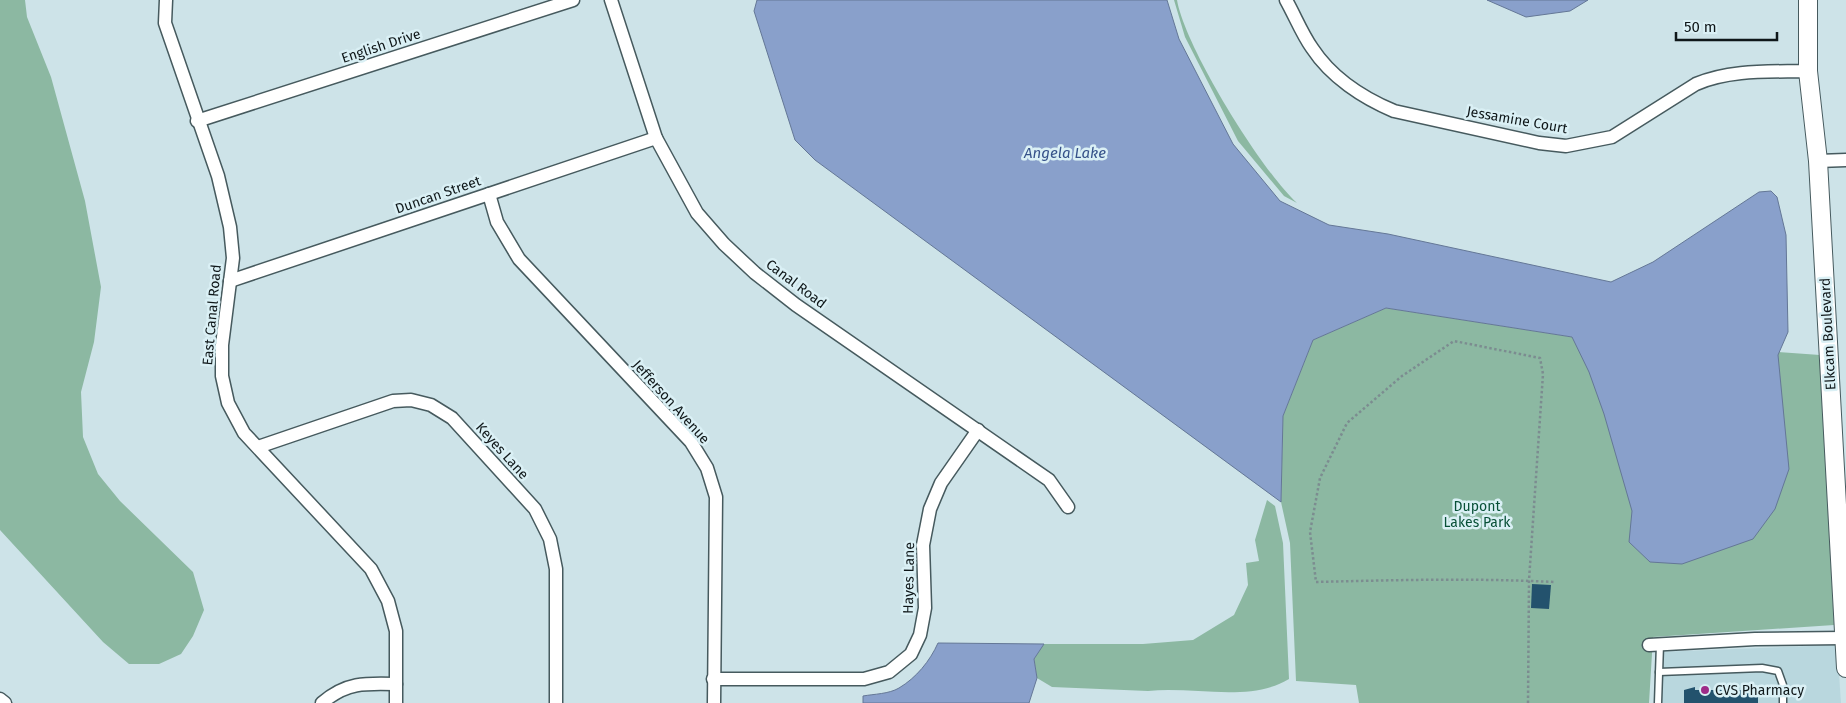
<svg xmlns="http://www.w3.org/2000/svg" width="1846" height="703" viewBox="0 0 1846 703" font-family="'Fira Sans',sans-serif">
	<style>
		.built { fill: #b9d7de }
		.green { fill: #8cb8a2 }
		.water { fill: #89a0cb; stroke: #647796 }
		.building { fill: #23526d }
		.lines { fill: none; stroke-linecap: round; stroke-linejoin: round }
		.lane-casing { stroke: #465a5e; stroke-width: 9 }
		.street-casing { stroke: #465a5e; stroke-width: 15 }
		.secondary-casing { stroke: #465a5e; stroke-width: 20 }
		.path { stroke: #7c8c90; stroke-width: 2.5; stroke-dasharray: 2.5 2.5; stroke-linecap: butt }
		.lane { stroke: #fff; stroke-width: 6 }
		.street { stroke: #fff; stroke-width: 12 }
		.secondary { stroke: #fff; stroke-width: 18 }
		.poi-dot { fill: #9e2c88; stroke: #daf0f5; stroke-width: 2 }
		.labels { text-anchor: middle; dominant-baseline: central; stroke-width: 5; stroke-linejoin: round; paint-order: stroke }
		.street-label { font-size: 14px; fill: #0f1719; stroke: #daf0f5 }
		.park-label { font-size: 14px; fill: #085037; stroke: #daf0f5 }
		.poi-label { font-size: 14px; fill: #0f1719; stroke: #daf0f5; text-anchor: start }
		.water-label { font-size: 15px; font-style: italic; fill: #355189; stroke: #daf0f5 }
	</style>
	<rect width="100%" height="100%" fill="#cde3e8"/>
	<polygon class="built" points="1837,645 1841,703 1655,703 1658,652"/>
	<g class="green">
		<polygon points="0,0 25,0 27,17 51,77 85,201 101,287 94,342 81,392 83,437 98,474 120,501 193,572 204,610 193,636 181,654 159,664 129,664 103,642 0,530"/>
		<path d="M1174,0H1177C1185,47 1261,170 1297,203L1284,196L1238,141L1185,37Z"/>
		<polygon points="1386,308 1572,337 1820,355 1834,625 1653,637 1649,703 1359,703 1356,685 1296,681 1290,543 1281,502 1283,416 1313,340"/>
		<path d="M1267,500L1275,506L1283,543L1289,679C1249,703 1194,686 1148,691L1052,687L1037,678L1034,659L1044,644H1143L1193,640L1234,615L1248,585L1246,563L1259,561L1255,540Z"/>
	</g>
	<g class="water">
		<polygon points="757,0 1167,0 1179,39 1233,144 1280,201 1329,225 1388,234 1611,282 1653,262 1759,192 1771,191 1777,197 1786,235 1788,332 1778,355 1789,469 1775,509 1753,539 1682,564 1650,562 1629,542 1632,511 1604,414 1589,372 1572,337 1386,308 1313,340 1283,416 1281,502 815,160 795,140 754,11"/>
		<polygon points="1487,0 1588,0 1570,11 1526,17"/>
		<path d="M938,643L1044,644L1034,659L1037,678L1029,703H863V696C874,694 889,694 899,688C916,678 930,661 938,643Z"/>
	</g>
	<g class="building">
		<polygon points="1532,584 1551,585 1549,609 1531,608"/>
		<polygon points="1695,687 1695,690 1758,690 1758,703 1684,703 1684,690"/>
	</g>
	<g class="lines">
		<defs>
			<g id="lane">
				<polyline points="1659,672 1762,668 1778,671 1783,685 1783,703"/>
				<polyline points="1658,703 1660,644"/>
			</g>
			<g id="street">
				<polyline points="166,0 165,23 218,176 230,227 233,258 222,345 222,376 228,403 244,433 371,569 388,601 396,631 396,703"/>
				<polyline points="611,0 656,138 697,213 724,244 755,273 796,305 1049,480 1068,507"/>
				<path d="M1286,0C1295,16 1302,34 1312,48C1331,77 1363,98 1394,111L1539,143L1566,146L1612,137L1696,84C1731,69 1771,72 1808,71"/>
				<polyline points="197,121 573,0"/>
				<polyline points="1818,161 1846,160"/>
				<polyline points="489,194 497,222 519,259 691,442 707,468 716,497 714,703"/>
				<polyline points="230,281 656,138"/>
				<polyline points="258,447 393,401 411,400 431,405 452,418 535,509 550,539 556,569 556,703"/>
				<polyline points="1649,645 1755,639 1844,638"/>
				<polyline points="713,679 864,679 889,672 911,654 920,635 925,608 923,545 930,509 941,483 978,430"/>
				<polyline points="0,699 5,703"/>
				<path d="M322,703C346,682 366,683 396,684"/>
			</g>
			<polyline id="secondary" points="1808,0 1808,71 1818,161 1846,668"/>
		</defs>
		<use href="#lane" class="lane-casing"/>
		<use href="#street" class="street-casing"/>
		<use href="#secondary" class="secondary-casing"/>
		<path class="path" d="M1528,703L1529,580L1543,374L1540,358L1454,341L1402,376L1347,423L1320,478L1310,532L1316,582C1395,580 1474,578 1554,582"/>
		<use href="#lane" class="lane"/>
		<use href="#street" class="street"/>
		<use href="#secondary" class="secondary"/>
	</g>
	<circle class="poi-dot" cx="1705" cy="690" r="5"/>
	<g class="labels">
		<g class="street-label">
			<text transform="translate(381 46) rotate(-18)">English Drive</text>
			<text transform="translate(1517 120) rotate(10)">Jessamine Court</text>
			<text transform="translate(438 195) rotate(-19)">Duncan Street</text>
			<text transform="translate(796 284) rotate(37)">Canal Road</text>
			<text transform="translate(212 315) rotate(-85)">East Canal Road</text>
			<text transform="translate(1828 334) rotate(-93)">Elkcam Boulevard</text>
			<text transform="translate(671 402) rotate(48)">Jefferson Avenue</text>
			<text transform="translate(502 451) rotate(48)">Keyes Lane</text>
			<text transform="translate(909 578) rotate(-89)">Hayes Lane</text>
		</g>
		<g class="park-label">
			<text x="1477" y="506">Dupont<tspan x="1477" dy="16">Lakes Park</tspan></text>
		</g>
		<g class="poi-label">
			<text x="1715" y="690">CVS Pharmacy</text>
		</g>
		<g class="water-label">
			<text x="1065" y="153">Angela Lake</text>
		</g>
	</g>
	<path d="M1676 32v8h101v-8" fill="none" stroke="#0f1719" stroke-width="2.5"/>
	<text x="1684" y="32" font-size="15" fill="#0f1719" stroke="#daf0f5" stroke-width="4" paint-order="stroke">50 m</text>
</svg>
